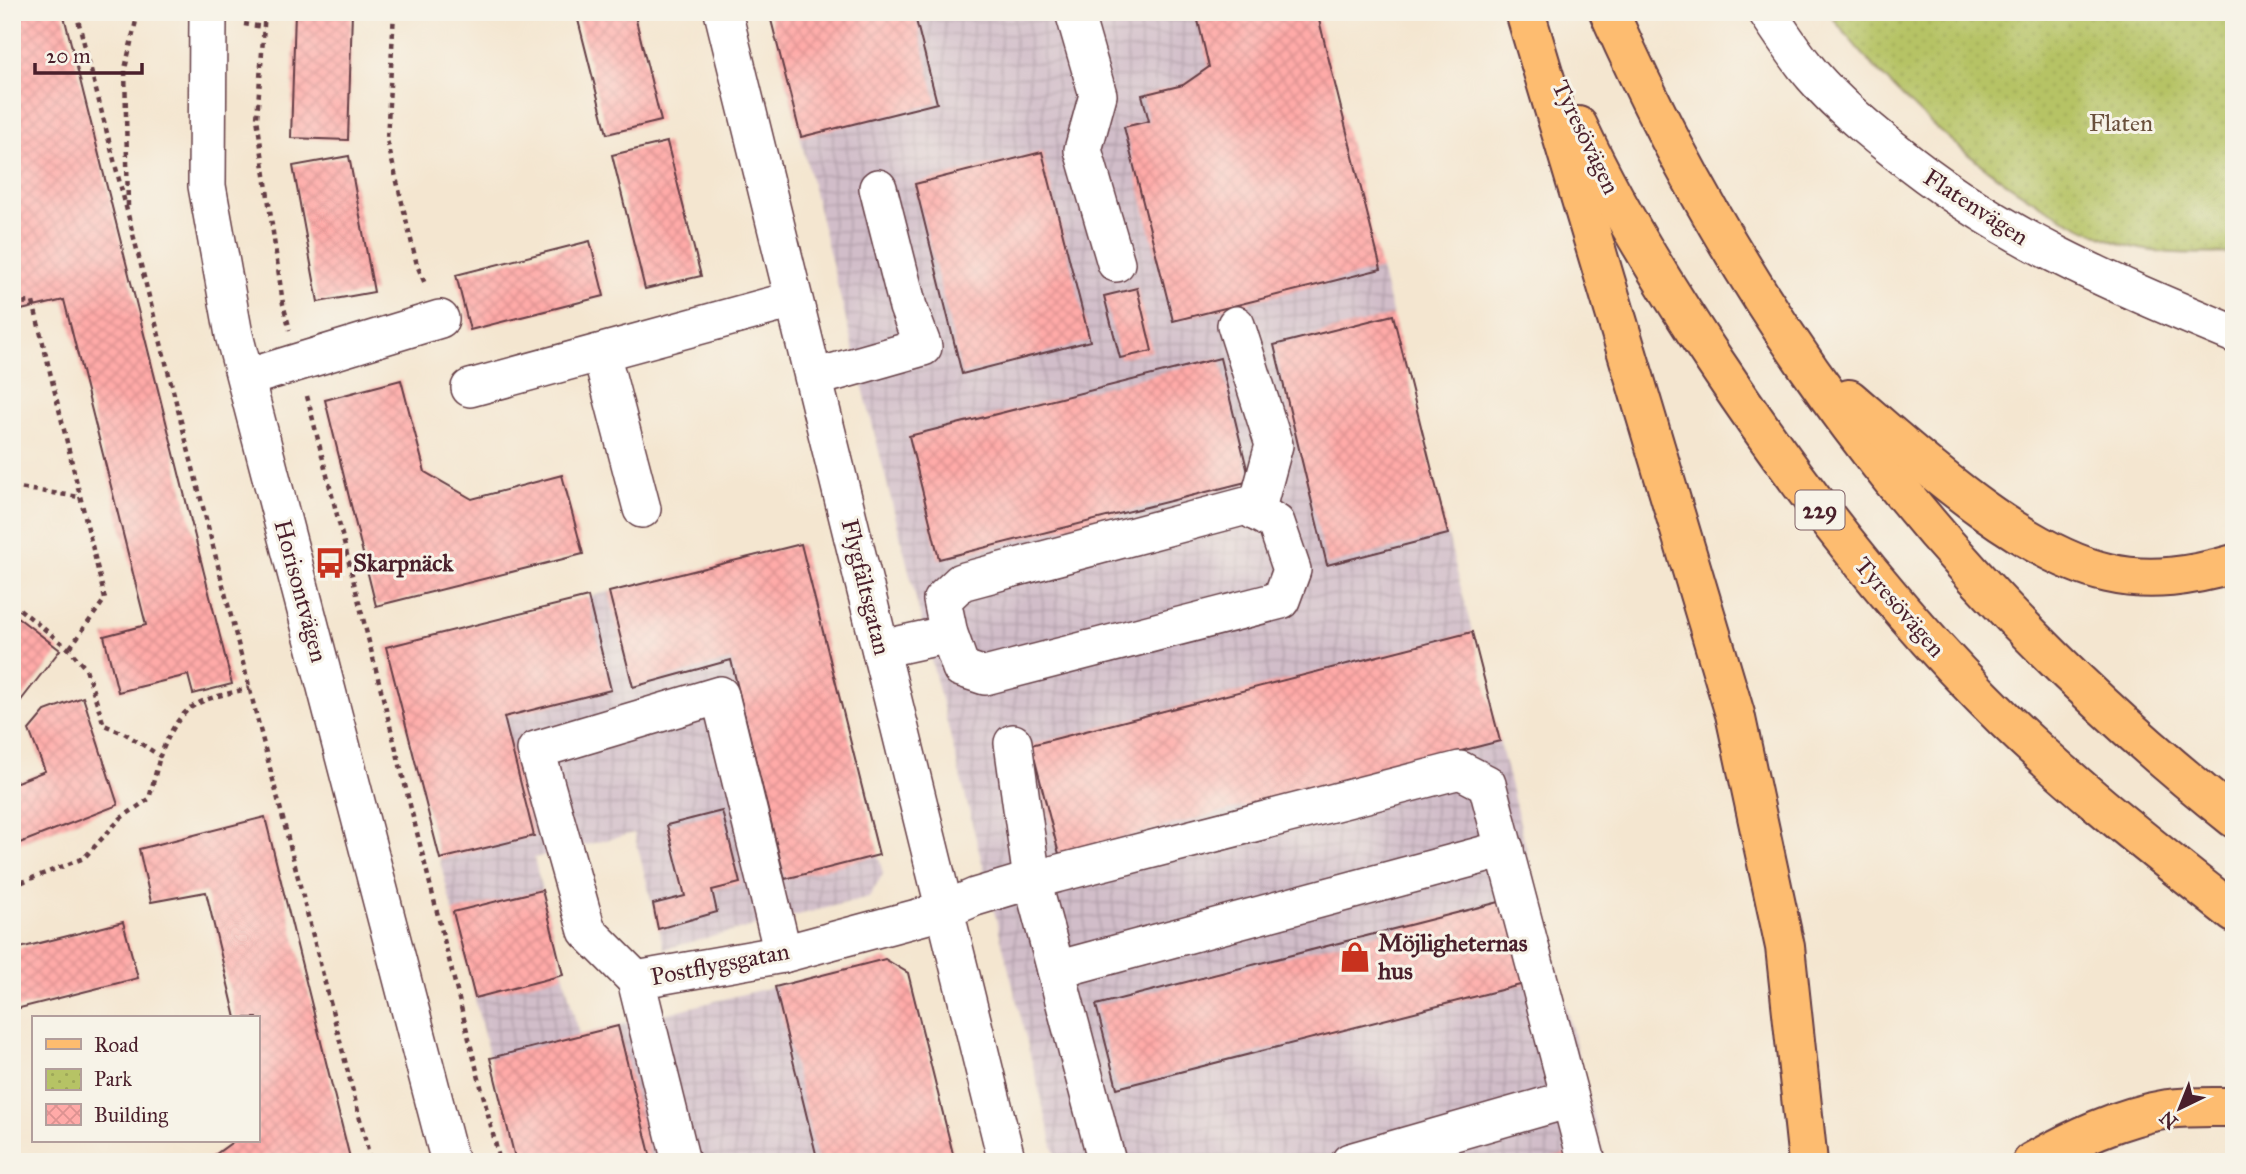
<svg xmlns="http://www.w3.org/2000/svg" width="2246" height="1174" viewBox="0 0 2246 1174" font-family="'IM FELL Great Primer',serif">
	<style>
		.industrial { fill: url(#industrial-grid) }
		.park { fill: url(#park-dots); stroke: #807148; stroke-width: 2 }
		.building { fill: url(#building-cross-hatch) }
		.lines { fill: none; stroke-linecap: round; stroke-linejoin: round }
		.minor-casing { stroke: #643d44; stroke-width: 40 }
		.major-casing { stroke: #643d44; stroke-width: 42 }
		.highway-casing { stroke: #643d44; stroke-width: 42 }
		.path { stroke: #643d44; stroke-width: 4.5; stroke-dasharray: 5 5; stroke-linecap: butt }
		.minor { stroke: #fff; stroke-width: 37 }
		.major { stroke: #fdbc6f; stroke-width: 38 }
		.highway { stroke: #fdbc6f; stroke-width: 38 }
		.labels { text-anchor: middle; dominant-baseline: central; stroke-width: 6; stroke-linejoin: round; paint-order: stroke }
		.shield { fill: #f7f3e8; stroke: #7e5f64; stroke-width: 2 }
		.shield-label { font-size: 23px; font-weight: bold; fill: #4a1f2b }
		.park-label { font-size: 24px; fill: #6a503c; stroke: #f7f3e8 }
		.street-label { font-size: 24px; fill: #4a1f2b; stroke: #f7f3e8 }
		.poi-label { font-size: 24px; font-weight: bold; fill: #4a1f2b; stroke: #f7f3e8; text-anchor: start }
	</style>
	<defs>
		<pattern id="industrial-grid" width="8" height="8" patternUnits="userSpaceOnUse" patternTransform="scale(1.75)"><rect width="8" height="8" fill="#d1bdc9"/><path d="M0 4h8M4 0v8" fill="none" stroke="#b5a2ad"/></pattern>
		<pattern id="park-dots" width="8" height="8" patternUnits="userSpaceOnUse" patternTransform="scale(1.75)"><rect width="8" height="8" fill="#b6c365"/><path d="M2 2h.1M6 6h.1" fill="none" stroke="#9ea758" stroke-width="1.8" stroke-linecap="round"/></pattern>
		<pattern id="building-cross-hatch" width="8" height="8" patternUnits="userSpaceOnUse" patternTransform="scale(1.75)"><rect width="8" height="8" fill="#ffaaa8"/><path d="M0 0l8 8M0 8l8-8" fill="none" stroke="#dc9291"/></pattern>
	</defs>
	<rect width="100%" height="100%" fill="#f7f3e8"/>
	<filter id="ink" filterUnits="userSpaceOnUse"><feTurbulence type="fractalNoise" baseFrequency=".0143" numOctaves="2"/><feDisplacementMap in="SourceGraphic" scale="14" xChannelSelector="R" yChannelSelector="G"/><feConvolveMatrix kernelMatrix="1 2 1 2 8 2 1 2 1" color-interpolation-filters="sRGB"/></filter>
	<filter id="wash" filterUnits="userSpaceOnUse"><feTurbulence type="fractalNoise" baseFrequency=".00686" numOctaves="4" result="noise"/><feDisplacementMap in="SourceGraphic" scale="28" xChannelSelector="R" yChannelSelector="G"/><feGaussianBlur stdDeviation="1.57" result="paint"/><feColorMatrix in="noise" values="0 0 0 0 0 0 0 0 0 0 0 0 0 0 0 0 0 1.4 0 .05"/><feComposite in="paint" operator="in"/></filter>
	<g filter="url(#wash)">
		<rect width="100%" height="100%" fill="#f4e6d0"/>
		<g class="industrial">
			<polygon points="769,12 1285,12 1381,269 1605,1162 1057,1162"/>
			<polygon points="801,544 883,874 869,897 664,949 634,833 534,858 542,890 579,1035 885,959 908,973 955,1162 516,1162 386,647"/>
		</g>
		<path class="park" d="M1828,12H2234V253C2193,254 2151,256 2113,241C2005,199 1898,103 1828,12Z"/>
		<g id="blocks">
			<g class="building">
				<polygon points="12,12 63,12 232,684 193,694 188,675 118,692 104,636 146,625 64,300 21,310 12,277"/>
				<polygon points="295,12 352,12 348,140 291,138"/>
				<polygon points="576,12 634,12 661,121 607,134"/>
				<polygon points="769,12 914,12 937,103 801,137"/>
				<polygon points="1196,12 1317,12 1381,269 1173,321 1124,127 1149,121 1142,95 1183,85 1209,67"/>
				<polygon points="667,142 701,276 645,289 612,155"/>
				<polygon points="1042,152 1090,341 962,374 915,184"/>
				<polygon points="349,156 374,292 318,302 293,166"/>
				<polygon points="590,241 604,296 470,330 456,275"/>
				<polygon points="1137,288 1152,351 1120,358 1104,296"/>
				<polygon points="1393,315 1448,534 1327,565 1274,345"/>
				<polygon points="1220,358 1250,481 939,559 909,436"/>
				<polygon points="401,380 425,472 472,499 562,475 583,554 376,606 325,400"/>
				<polygon points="801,544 879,855 785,879 731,660 633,687 609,592"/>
				<polygon points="588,597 611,690 504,717 534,836 440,859 386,647"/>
				<polygon points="12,613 60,650 19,703 12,698"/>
				<polygon points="1472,632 1500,741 1059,854 1031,745"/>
				<polygon points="83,697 118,805 12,846 12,784 45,771 29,730 45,711"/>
				<polygon points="722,811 740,883 712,890 717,912 658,929 653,904 685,896 667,825"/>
				<polygon points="265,817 329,1074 351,1162 205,1162 234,1141 257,1141 257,1018 236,1018 206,892 151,902 139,849"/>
				<polygon points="542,890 563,975 475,998 453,912"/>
				<polygon points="1511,899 1532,982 1117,1088 1096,1005"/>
				<polygon points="123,922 138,978 12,1010 12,950"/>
				<polygon points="885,959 908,973 955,1162 818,1162 775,987"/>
				<polygon points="618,1026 652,1162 516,1162 490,1058"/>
				<polygon points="1575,1152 1578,1162 1541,1162 1541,1161"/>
			</g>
		</g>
	</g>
	<g filter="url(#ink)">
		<use href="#blocks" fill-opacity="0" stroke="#643d44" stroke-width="2"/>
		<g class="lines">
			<defs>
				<g id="minor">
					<polyline points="208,12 207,186 234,335 450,1162"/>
					<polyline points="723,12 1007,1162"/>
					<polyline points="1074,12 1098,95 1083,150 1116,263"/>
					<path d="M1767,12C1779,30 1791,48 1804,65C1829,97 1861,124 1893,149C1999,236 2109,282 2234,334"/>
					<polyline points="1236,325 1274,445 1256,512"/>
					<polyline points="601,353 642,509"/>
					<polyline points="246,378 440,319"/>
					<polyline points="814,378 923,347 908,307 878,188"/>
					<polyline points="470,388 793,300"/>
					<polyline points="881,649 949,634 961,668 985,676 1281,600 1292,570 1276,523 1246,506 961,582 942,600 949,634"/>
					<polyline points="1013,743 1032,880 1107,1162"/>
					<polyline points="1056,970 1505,849"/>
					<polyline points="636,980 587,931 536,750 720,695 783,954"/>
					<polyline points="681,1162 636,980 783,954 943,911 975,897 1032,880 1460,770 1487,784 1587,1162"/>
					<polyline points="1350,1162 1570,1099"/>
				</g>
				<path id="major" d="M2032,1162C2075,1138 2119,1117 2168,1109C2190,1106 2212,1107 2234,1107"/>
				<g id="highway">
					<polyline points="1525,12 1735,714 1785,947 1808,1162"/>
					<path d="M1609,12C1752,336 1958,598 2234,818"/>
					<path d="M1578,126C1616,208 1665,287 1716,363C1801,491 1894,611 2004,719C2076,789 2155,850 2234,913"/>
					<path d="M1849,399C1916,457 2020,553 2108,573C2151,583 2192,576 2234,564"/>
				</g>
			</defs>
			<use href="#minor" class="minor-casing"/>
			<use href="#major" class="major-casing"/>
			<use href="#highway" class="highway-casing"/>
			<g class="path">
				<polyline points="76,12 371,1162"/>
				<polyline points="265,12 257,118 283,304 290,330"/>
				<polyline points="394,12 387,140 417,265 426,286"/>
				<polyline points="77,14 173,16"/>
				<polyline points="244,24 264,27"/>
				<polyline points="128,206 125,69 138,12"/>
				<polyline points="12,338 19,303 33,302 105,599 69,649"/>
				<polyline points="307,396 500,1162"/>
				<polyline points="12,487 80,497"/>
				<path d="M12,603L69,649L86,669L104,725L126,734L160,756C183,700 195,702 250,688"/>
				<polyline points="12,886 84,858 121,818 149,799 160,756"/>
			</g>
			<use href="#minor" class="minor"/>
			<use href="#major" class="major"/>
			<use href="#highway" class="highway"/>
		</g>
	</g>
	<defs>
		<symbol id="bus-bare" viewBox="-9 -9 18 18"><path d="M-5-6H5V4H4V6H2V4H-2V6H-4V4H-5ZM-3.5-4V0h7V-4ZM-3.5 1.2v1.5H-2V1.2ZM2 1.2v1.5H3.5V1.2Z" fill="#c8321e" stroke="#f7f3e8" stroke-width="2.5" paint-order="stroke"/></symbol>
		<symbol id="shop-bare" viewBox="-9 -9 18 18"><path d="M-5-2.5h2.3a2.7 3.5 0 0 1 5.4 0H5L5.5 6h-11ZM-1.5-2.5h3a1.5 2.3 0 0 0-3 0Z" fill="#c8321e" stroke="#f7f3e8" stroke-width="2.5" paint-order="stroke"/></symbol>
	</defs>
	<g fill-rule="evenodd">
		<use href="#bus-bare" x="308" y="541" width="44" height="44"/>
		<use href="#shop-bare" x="1333" y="935" width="44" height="44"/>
	</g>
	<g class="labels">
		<rect class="shield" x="1795.5" y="490.5" width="49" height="39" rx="5"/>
		<g class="shield-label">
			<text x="1820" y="510">229</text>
		</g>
		<g class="park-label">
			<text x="2121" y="123">Flaten</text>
		</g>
		<g class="street-label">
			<text transform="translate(1586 137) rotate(64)">Tyresövägen</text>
			<text transform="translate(1976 207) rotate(33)">Flatenvägen</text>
			<text transform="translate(866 587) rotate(76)">Flygfältsgatan</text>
			<text transform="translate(301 591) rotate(75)">Horisontvägen</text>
			<text transform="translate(1900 607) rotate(49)">Tyresövägen</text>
			<text transform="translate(720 964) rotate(-11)">Postflygsgatan</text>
		</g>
		<g class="poi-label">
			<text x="353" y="563">Skarpnäck</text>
			<text x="1378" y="943">Möjligheternas<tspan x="1378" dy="28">hus</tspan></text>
		</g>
	</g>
	<rect width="2246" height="1174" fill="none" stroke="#f7f3e8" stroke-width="42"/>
	<rect x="32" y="1016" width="228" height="126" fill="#f7f3e8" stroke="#b29e9c" stroke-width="2"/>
	<rect x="46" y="1039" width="35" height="10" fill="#fdbc6f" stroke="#b29e9c" stroke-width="2"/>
	<text x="94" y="1052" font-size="21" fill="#4a1f2b">Road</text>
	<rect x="46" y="1069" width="35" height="21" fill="url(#park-dots)" stroke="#b29e9c" stroke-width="2"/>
	<text x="94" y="1086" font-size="21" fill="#4a1f2b">Park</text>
	<rect x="46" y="1104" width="35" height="21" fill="url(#building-cross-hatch)" stroke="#b29e9c" stroke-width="2"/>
	<text x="94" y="1122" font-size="21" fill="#4a1f2b">Building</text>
	<g transform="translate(2180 1108) rotate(223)" stroke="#f7f3e8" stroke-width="5" paint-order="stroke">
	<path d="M0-5L12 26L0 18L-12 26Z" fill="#4a1f2b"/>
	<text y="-10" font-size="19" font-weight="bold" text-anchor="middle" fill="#4a1f2b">N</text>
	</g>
	<path d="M35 63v10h107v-10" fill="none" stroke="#4a1f2b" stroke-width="3.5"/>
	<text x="46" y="63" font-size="21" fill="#4a1f2b" stroke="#f7f3e8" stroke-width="5" paint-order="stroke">20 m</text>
</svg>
